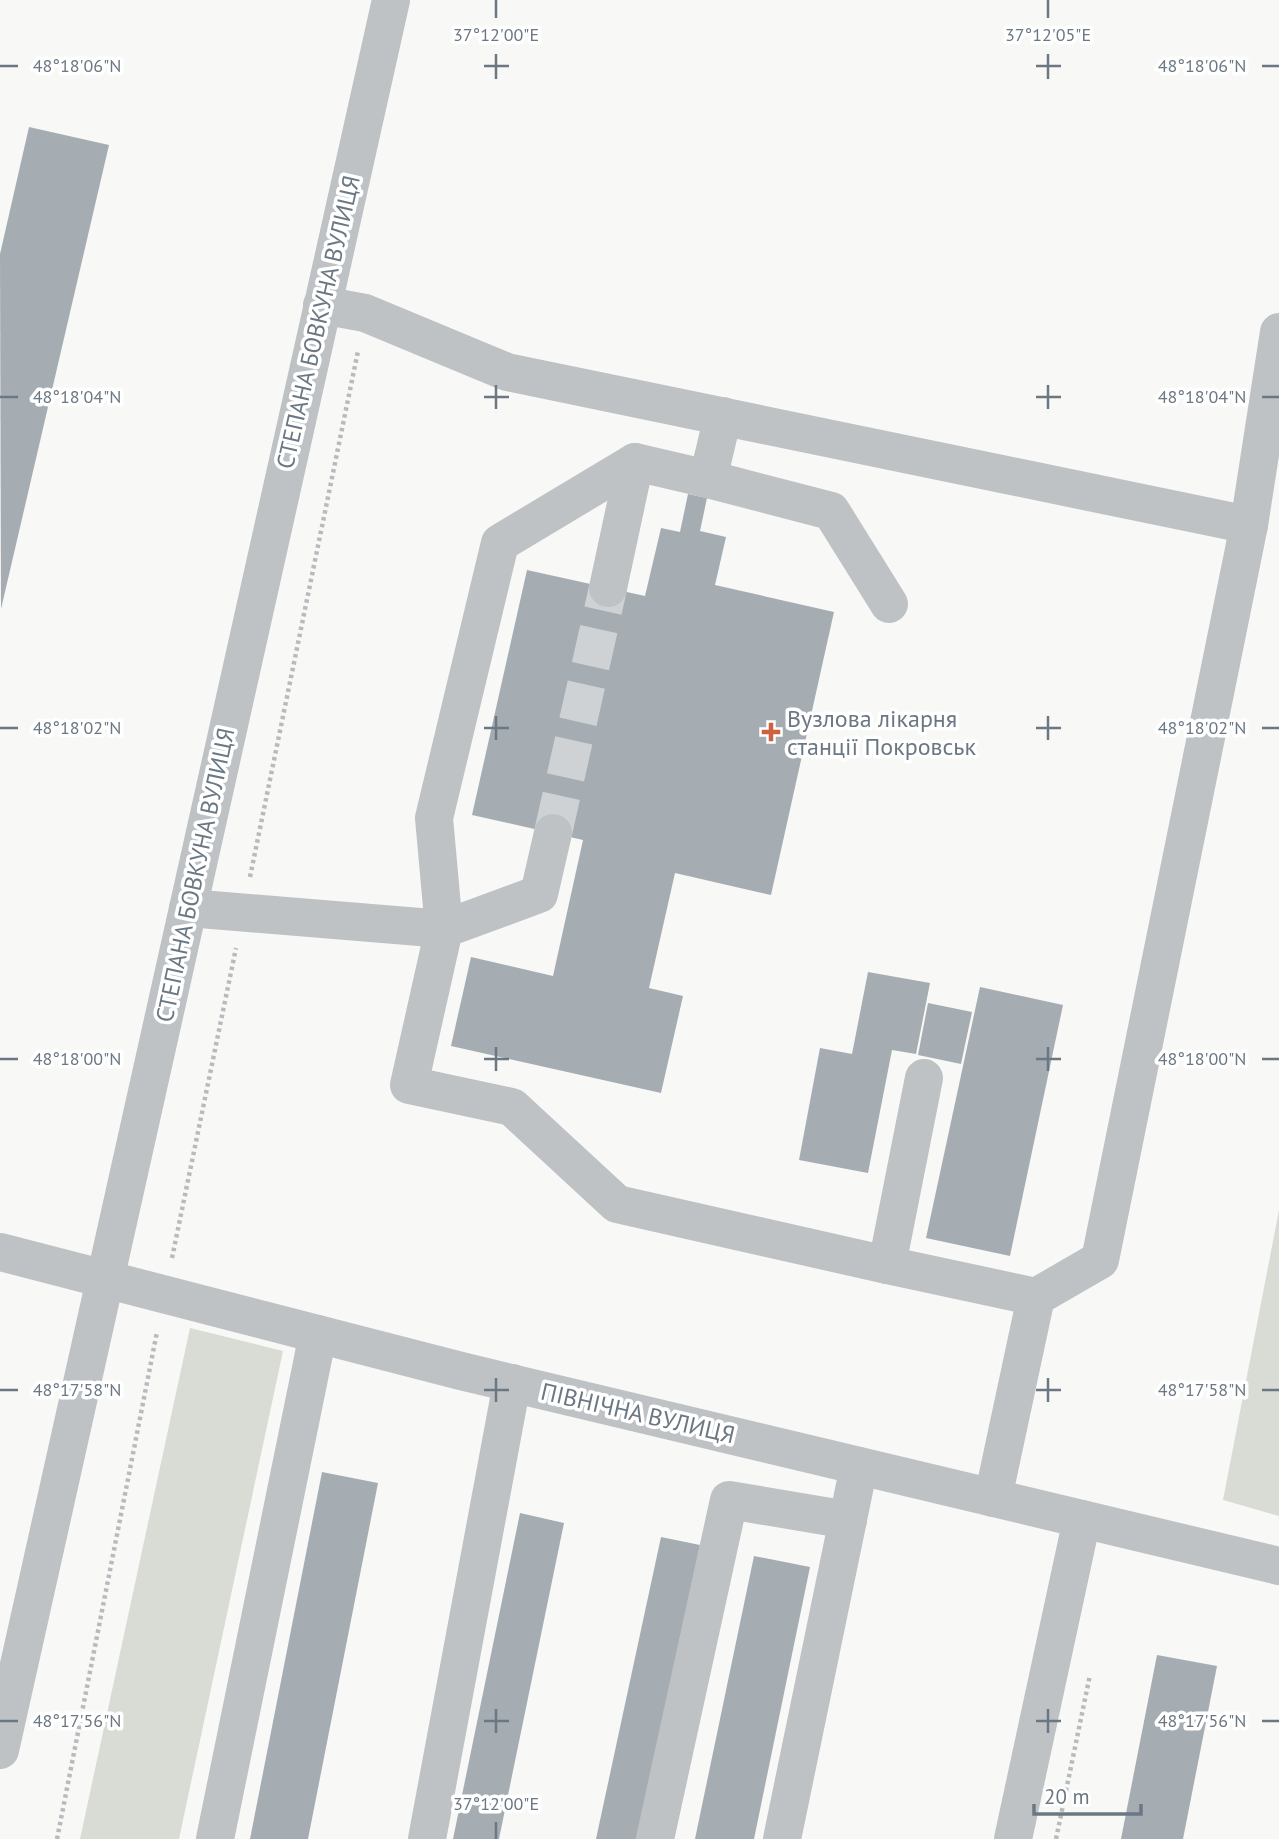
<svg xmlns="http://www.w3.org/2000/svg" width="1279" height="1839" viewBox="0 0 1279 1839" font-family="'PT Sans',sans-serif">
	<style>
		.green { fill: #d8dcd5 }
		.building { fill: #a6adb2 }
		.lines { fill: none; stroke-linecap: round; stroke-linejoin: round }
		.minor-tunnel { stroke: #ced2d4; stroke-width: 38; stroke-dasharray: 38 19; stroke-linecap: butt }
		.path { stroke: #b8bbbe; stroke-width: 4.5; stroke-dasharray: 3.5 3.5; stroke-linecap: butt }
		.minor { stroke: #bec2c5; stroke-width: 38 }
		.ticks { fill: none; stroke: #6b7883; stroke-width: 2.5 }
		.poi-dot { fill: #ce6140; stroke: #fff; stroke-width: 2.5 }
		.labels { text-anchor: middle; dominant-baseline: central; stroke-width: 7; stroke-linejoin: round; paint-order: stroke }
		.street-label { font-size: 24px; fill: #6b7883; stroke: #fff }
		.poi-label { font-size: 24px; fill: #6b7883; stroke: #fff; text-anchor: start }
		.ticks-label { font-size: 18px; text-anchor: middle; fill: #6b7883; stroke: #fff; stroke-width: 7; stroke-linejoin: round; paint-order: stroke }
	</style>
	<rect width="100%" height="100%" fill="#f8f8f6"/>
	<g class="green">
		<polygon points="1279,1210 1279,1516 1223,1500"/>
		<polygon points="190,1328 283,1351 179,1839 80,1839"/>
	</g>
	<g class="building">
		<polygon points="29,127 109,145 1,609 0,254"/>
		<polygon points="688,494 707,498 700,531 726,537 715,585 834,612 771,895 675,873 649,988 683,996 661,1093 451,1046 471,957 553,976 583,840 472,815 527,570 645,596 661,528 680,532"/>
		<polygon points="868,972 930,983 916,1054 892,1050 868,1173 799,1160 820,1048 852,1054"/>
		<polygon points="980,987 1063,1005 1010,1256 926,1238"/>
		<polygon points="928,1003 972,1012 961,1064 918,1055"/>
		<polygon points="322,1472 378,1483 308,1839 250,1839"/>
		<polygon points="520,1513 564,1523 499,1839 453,1839"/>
		<polygon points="661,1537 700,1545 637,1839 596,1839"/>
		<polygon points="754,1556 810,1567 754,1839 695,1839"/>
		<polygon points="1157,1655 1217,1666 1183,1839 1121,1839"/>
	</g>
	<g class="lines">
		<polyline class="minor-tunnel" points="553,833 608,588"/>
		<g class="path">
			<polyline points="250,877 358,351"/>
			<polyline points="172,1258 236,948"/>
			<polyline points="57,1839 157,1332"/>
			<polyline points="1056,1839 1090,1675"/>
		</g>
		<g class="minor">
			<polyline points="322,305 365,313 507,372 1249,525 1100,1260 1036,1297 993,1498"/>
			<polyline points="708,479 831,511 889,604"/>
			<polyline points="1249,525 1279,332"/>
			<polyline points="608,588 635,462 708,479 723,416"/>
			<polyline points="553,833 539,894 444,929 409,1085 512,1107 617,1204 887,1265"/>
			<polyline points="188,908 444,929 434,818 500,543 635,462"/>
			<polyline points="924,1078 887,1265 1036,1297"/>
			<polyline points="0,1252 461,1371 1279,1566"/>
			<polyline points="0,1750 391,0"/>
			<polyline points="215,1839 318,1334"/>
			<polyline points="427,1839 512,1383"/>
			<polyline points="655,1839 729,1500 848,1520"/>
			<polyline points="782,1839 859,1466"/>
			<polyline points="1013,1839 1082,1519"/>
		</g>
	</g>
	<path class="ticks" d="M496,0V18M1048,0V18M496,54V79M1048,54V79M0,66H18M484,66H509M1036,66H1061M1262,66H1279M496,385V409M1048,385V409M0,397H18M484,397H509M1036,397H1061M1262,397H1279M496,716V740M1048,716V740M0,728H18M484,728H509M1036,728H1061M1262,728H1279M496,1047V1071M1048,1047V1071M0,1059H18M484,1059H509M1036,1059H1061M1262,1059H1279M496,1378V1402M1048,1378V1402M0,1390H18M484,1390H509M1036,1390H1061M1262,1390H1279M496,1709V1733M1048,1709V1733M0,1721H18M484,1721H509M1036,1721H1061M1262,1721H1279M496,1822V1839"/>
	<path class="poi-dot" d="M767.5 721.5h7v7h7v7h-7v7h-7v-7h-7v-7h7z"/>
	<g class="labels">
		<g class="street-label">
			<text transform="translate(318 322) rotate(-77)">СТЕПАНА БОВКУНА ВУЛИЦЯ</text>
			<text transform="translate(195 875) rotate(-78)">СТЕПАНА БОВКУНА ВУЛИЦЯ</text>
			<text transform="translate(638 1413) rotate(13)">ПІВНІЧНА ВУЛИЦЯ</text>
		</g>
		<g class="poi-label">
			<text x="787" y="718">Вузлова лікарня<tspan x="787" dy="28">станції Покровськ</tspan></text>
		</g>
	</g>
	<g class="ticks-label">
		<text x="496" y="41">37°12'00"E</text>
		<text x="1048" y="41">37°12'05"E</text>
		<text x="77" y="72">48°18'06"N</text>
		<text x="1202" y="72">48°18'06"N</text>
		<text x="77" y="403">48°18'04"N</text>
		<text x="1202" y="403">48°18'04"N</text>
		<text x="77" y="734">48°18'02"N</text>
		<text x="1202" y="734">48°18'02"N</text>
		<text x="77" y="1065">48°18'00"N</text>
		<text x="1202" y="1065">48°18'00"N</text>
		<text x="77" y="1396">48°17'58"N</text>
		<text x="1202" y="1396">48°17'58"N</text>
		<text x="77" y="1727">48°17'56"N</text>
		<text x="1202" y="1727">48°17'56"N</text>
		<text x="496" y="1810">37°12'00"E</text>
	</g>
	<path d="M1034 1804v10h107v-10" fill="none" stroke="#6b7883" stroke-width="3.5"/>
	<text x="1044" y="1804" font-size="21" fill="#6b7883" stroke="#ffffff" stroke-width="5" paint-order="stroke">20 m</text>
</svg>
